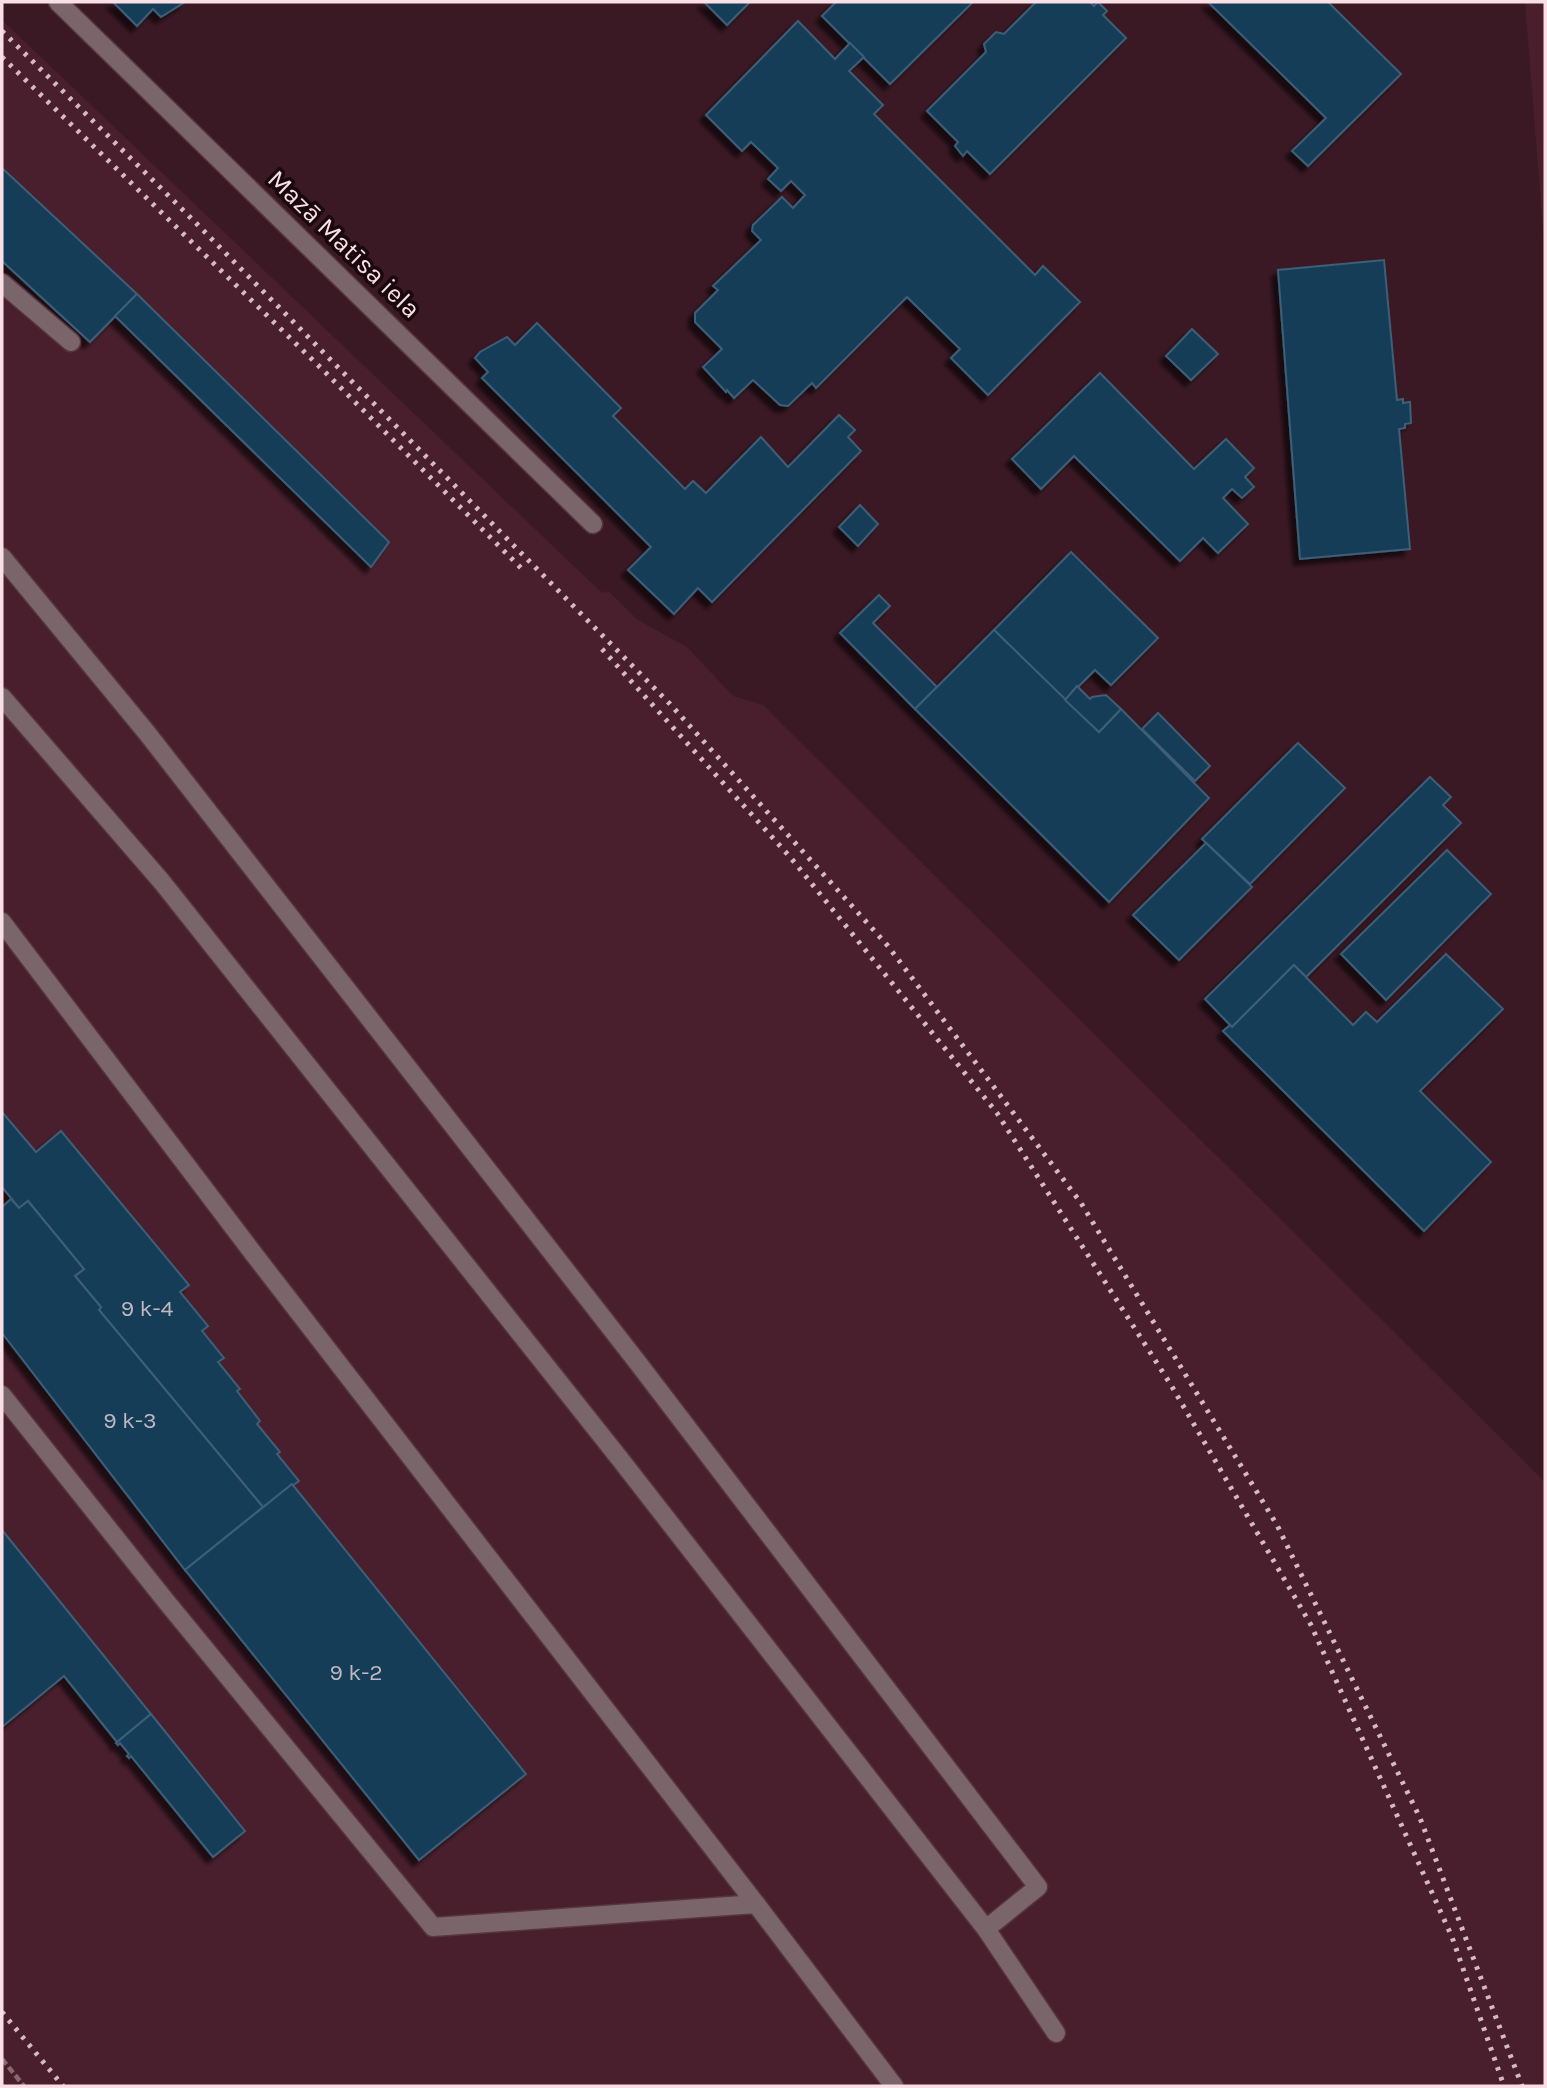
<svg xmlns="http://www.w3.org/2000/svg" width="1547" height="2088" viewBox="0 0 1547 2088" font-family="Karla,sans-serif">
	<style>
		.built { fill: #491f2d }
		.building { fill: #173e58; stroke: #3c5e77; stroke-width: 2; filter: url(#shadow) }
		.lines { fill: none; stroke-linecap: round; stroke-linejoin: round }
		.minor-casing { stroke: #56353f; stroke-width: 21 }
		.path { stroke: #876972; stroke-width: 4.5; stroke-dasharray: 7 3.5; stroke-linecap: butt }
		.minor { stroke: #79656a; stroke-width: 18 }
		.rail { stroke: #d5bac1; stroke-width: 5; stroke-dasharray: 3.5 7; stroke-linecap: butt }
		.labels { text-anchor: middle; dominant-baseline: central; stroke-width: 7; stroke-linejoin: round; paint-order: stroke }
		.number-label { font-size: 23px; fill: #c0b8c2 }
		.street-label { font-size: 26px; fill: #f9e0e6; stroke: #19090e }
	</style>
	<defs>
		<filter id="shadow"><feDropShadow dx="-6" dy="6" stdDeviation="2" flood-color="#0009"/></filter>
	</defs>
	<rect width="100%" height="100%" fill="#3b1924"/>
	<g class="built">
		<polygon points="1525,2 1545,2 1545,254"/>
		<polygon points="2,20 602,593 608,591 638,620 687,647 733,696 763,705 1545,1482 1545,2086 2,2086"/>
	</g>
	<g class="building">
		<polygon points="113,2 185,2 161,17 153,9 137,26"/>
		<polygon points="704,2 750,2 727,25"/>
		<polygon points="836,2 973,2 890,84 822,16"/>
		<polygon points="1036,2 1090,2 1094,6 1098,2 1107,11 1103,15 1126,38 990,174 967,151 963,156 955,146 958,142 927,111 986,52 984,44 996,32 1004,34"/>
		<polygon points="1208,2 1328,2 1401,74 1308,166 1292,151 1326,118"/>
		<polygon points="798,21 835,59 850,43 864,57 849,71 883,105 874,114 1035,275 1043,266 1080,302 988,395 951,358 960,349 907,297 816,388 812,383 788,406 780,405 753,380 734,398 727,390 726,392 703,367 722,349 695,322 695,313 718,290 713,286 761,240 752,231 753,225 782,197 793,208 805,195 791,181 781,191 768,179 778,168 751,142 742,151 706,115"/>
		<polygon points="2,168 137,294 90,342 2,261"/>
		<polygon points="1384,260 1397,400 1403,399 1403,403 1410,402 1411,423 1405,424 1405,428 1399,429 1410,549 1300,559 1278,270"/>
		<polygon points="137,294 389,542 371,567 115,316"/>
		<polygon points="537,323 621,408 613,416 685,489 693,481 706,493 761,437 788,467 839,415 855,430 848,437 861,451 712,602 698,588 674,614 628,570 651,547 482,378 488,372 475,358 480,352 507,337 515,345"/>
		<polygon points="1192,329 1218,354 1191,380 1166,356"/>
		<polygon points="1100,373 1194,469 1226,439 1254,468 1245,477 1254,487 1242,498 1232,489 1223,498 1248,524 1218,553 1203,538 1180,561 1074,456 1041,489 1012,459"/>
		<polygon points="860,505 878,524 858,546 839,527"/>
		<polygon points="1071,552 1158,638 1111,685 1095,670 1065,700 994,630"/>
		<polygon points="879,595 890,606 873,623 937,687 915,709 840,633"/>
		<polygon points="994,630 1099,732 1121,709 1209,798 1109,902 915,709"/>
		<polygon points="1077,686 1090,699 1092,697 1106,695 1121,709 1099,732 1065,700"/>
		<polygon points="1158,713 1210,766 1195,781 1142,729"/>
		<polygon points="1298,743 1345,788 1250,884 1202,839"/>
		<polygon points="1430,777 1451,797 1443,805 1461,823 1306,977 1294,965 1232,1027 1205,999"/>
		<polygon points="1206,843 1252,887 1179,960 1133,915"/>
		<polygon points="1447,850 1491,894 1386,1000 1341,954"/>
		<polygon points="1446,954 1503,1009 1420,1091 1491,1162 1424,1231 1223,1031 1230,1025 1232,1027 1294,965 1353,1025 1366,1012 1377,1022"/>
		<polygon points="2,1112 36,1152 61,1131 189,1285 180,1292 208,1326 202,1331 224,1358 218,1362 240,1389 237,1391 260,1421 257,1424 280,1452 277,1454 299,1481 263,1507 99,1310 101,1307 75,1276 84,1269 28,1201 19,1208 2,1187"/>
		<polygon points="11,1199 19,1208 28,1201 84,1269 75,1276 101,1307 99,1310 263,1507 185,1570 2,1333 2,1207"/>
		<polygon points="292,1484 526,1774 419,1860 185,1570"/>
		<polygon points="2,1530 151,1714 117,1742 64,1676 2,1727"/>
		<polygon points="151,1714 245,1831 213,1857 131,1756 129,1758 127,1756 129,1754 120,1743 118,1745 116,1743"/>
	</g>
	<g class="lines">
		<defs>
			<g id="minor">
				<polyline points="58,2 593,524"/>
				<polyline points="2,283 71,342"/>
				<polyline points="2,557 147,733 638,1363 1038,1887 986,1929"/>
				<polyline points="2,697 162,882 620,1459 986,1929 1056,2033"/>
				<polyline points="2,922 253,1253 756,1904"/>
				<polyline points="2,1395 165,1600 433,1927 756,1904 894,2086"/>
			</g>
		</defs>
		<use href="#minor" class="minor-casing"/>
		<polyline class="path" points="2,2059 24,2086"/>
		<use href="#minor" class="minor"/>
		<g class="rail">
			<polyline points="2,31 185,212 670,704 888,946 1081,1203 1277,1525 1420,1818 1522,2086"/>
			<polyline points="2,57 326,373 523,570"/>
			<polyline points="602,649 791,858 997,1113 1171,1385 1311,1625 1452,1937 1504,2086"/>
			<polyline points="2,2012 63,2086"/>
		</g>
	</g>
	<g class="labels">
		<g class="number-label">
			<text x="147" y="1308">9 k-4</text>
			<text x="130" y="1420">9 k-3</text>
			<text x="356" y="1672">9 k-2</text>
		</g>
		<g class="street-label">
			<text transform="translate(344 244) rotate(44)">Mazā Matīsa iela</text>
		</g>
	</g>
	<rect width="1547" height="2088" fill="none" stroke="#f9e0e6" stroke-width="7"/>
</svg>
